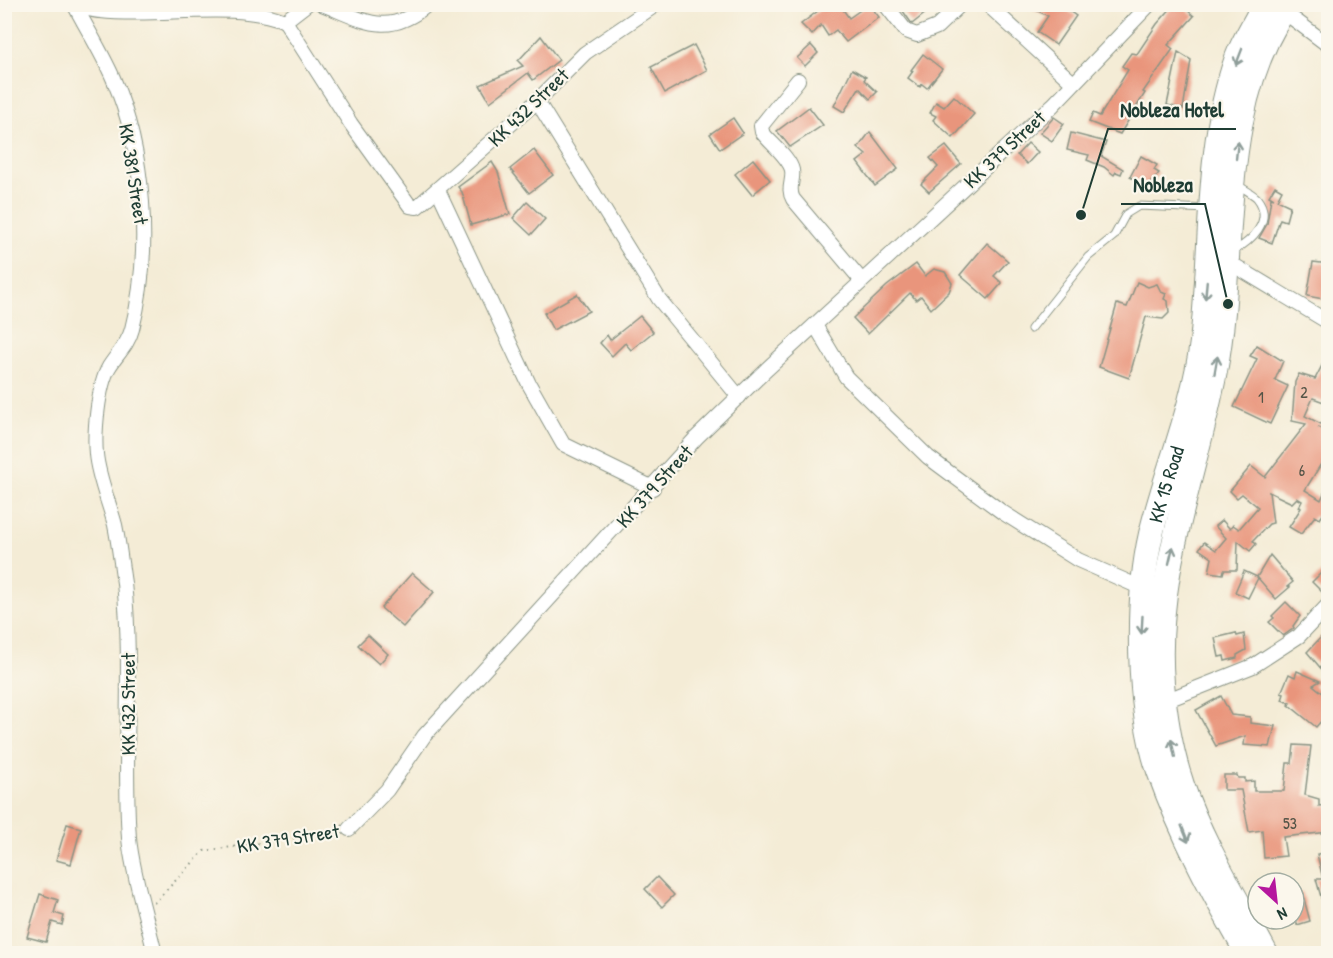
<svg xmlns="http://www.w3.org/2000/svg" width="1333" height="958" viewBox="0 0 1333 958" font-family="'Patrick Hand',sans-serif">
	<style>
		.building { fill: #e9957c }
		.lines { fill: none; stroke-linecap: round; stroke-linejoin: round }
		.lane-casing { stroke: #8a9485; stroke-width: 9 }
		.street-casing { stroke: #8a9485; stroke-width: 16 }
		.highway-casing { stroke: #8a9485; stroke-width: 26 }
		.path { stroke: #8a9485; stroke-width: 2; stroke-dasharray: 1.5 4.5; stroke-linecap: butt }
		.lane { stroke: #fff; stroke-width: 7 }
		.street { stroke: #fff; stroke-width: 14 }
		.highway { stroke: #fff; stroke-width: 24 }
		.oneway { stroke: #8f9e9a }
		.labels { text-anchor: middle; dominant-baseline: central; stroke-width: 4.5; stroke-linejoin: round; paint-order: stroke }
		.number-label { font-size: 16px; fill: #525346 }
		.street-label { font-size: 20px; fill: #1f3d34; stroke: #fbf7ec }
		.leader { fill: none; stroke: #1f3d34; stroke-width: 2 }
		.callout-dot { fill: #1f3d34; stroke: #fbf7ec; stroke-width: 2 }
		.callout-label { font-size: 21px; text-anchor: middle; font-weight: bold; fill: #1f3d34; stroke: #fbf7ec; stroke-width: 4.5; stroke-linejoin: round; paint-order: stroke }
	</style>
	<rect width="100%" height="100%" fill="#fbf7ec"/>
	<filter id="ink" filterUnits="userSpaceOnUse"><feTurbulence type="fractalNoise" baseFrequency=".0167" numOctaves="2"/><feDisplacementMap in="SourceGraphic" scale="12" xChannelSelector="R" yChannelSelector="G"/><feConvolveMatrix kernelMatrix="1 2 1 2 8 2 1 2 1" color-interpolation-filters="sRGB"/></filter>
	<filter id="wash" filterUnits="userSpaceOnUse"><feTurbulence type="fractalNoise" baseFrequency=".008" numOctaves="4" result="noise"/><feDisplacementMap in="SourceGraphic" scale="24" xChannelSelector="R" yChannelSelector="G"/><feGaussianBlur stdDeviation="1.35" result="paint"/><feColorMatrix in="noise" values="0 0 0 0 0 0 0 0 0 0 0 0 0 0 0 0 0 1.4 0 .05"/><feComposite in="paint" operator="in"/></filter>
	<g filter="url(#wash)">
		<rect width="100%" height="100%" fill="#f4ecd6"/>
		<g id="blocks">
			<g class="building">
				<polygon points="827,4 839,4 849,18 869,4 879,17 846,42 836,30 828,36 821,25 812,35 801,24"/>
				<polygon points="898,4 937,4 912,24"/>
				<polygon points="1024,4 1059,4 1076,16 1056,45 1037,32 1048,16"/>
				<polygon points="1175,4 1180,4 1194,16 1168,45 1173,49 1143,92 1145,93 1120,134 1089,122 1093,113 1100,116 1128,70 1122,66 1131,53 1137,54 1157,24"/>
				<polygon points="541,36 559,60 533,80 528,73 490,102 480,85 523,66 518,61"/>
				<polygon points="694,45 707,70 665,93 651,67"/>
				<polygon points="811,45 818,53 805,66 797,58"/>
				<polygon points="1178,52 1191,60 1183,109 1167,105"/>
				<polygon points="923,54 942,69 927,88 922,84 920,87 908,78 913,71 911,70"/>
				<polygon points="852,69 866,77 864,80 877,92 870,99 859,88 844,112 834,106"/>
				<polygon points="954,96 974,114 953,138 933,120 936,116 930,113 936,102 944,107"/>
				<polygon points="809,107 823,125 790,147 777,131"/>
				<polygon points="1054,117 1064,124 1052,141 1040,133"/>
				<polygon points="733,118 743,133 720,149 710,134"/>
				<polygon points="870,132 898,169 875,186 857,162 866,155 858,148"/>
				<polygon points="1071,133 1106,142 1101,156 1123,169 1121,174 1116,172 1114,175 1104,167 1087,160 1089,155 1067,150"/>
				<polygon points="1028,143 1038,152 1027,164 1017,155"/>
				<polygon points="946,146 961,164 929,192 921,184 938,167 930,158"/>
				<polygon points="534,150 553,175 529,193 510,169"/>
				<polygon points="1141,156 1157,165 1154,170 1159,173 1147,187 1130,177"/>
				<polygon points="753,159 770,180 752,195 735,174"/>
				<polygon points="492,162 498,172 510,214 471,225 462,192 458,187"/>
				<polygon points="1275,186 1282,190 1277,200 1290,206 1286,221 1280,219 1272,243 1259,238 1267,224 1271,198 1274,199 1269,196"/>
				<polygon points="527,202 545,219 531,235 513,218"/>
				<polygon points="987,243 1008,261 994,276 1002,283 988,299 960,275"/>
				<polygon points="1313,262 1329,264 1329,300 1307,296"/>
				<polygon points="916,264 925,276 934,269 945,272 952,283 949,292 931,309 921,296 916,300 910,293 868,334 853,318 887,286"/>
				<polygon points="1137,282 1148,287 1157,284 1161,292 1166,294 1164,299 1168,301 1169,313 1163,319 1146,317 1129,378 1099,367 1117,304 1127,307"/>
				<polygon points="577,294 589,311 553,330 544,313"/>
				<polygon points="640,316 653,332 631,350 625,343 612,356 600,343 607,335 610,340"/>
				<polygon points="1257,345 1283,361 1275,380 1288,386 1270,424 1234,407 1257,359 1250,356"/>
				<polygon points="1329,352 1329,404 1313,398 1305,416 1323,425 1322,428 1318,427 1329,432 1324,446 1329,451 1305,490 1321,500 1329,482 1329,511 1326,510 1320,519 1315,516 1301,534 1289,527 1301,508 1299,507 1302,501 1297,498 1292,503 1269,492 1273,523 1269,524 1253,541 1256,544 1250,551 1238,541 1237,570 1224,570 1223,574 1209,572 1212,558 1199,549 1204,542 1216,550 1226,538 1215,526 1222,520 1230,529 1233,525 1239,529 1258,507 1242,494 1237,498 1230,491 1251,466 1265,477 1306,424 1292,421 1295,382 1299,374 1315,379"/>
				<polygon points="1270,555 1293,582 1288,586 1290,587 1276,599 1258,578 1248,598 1235,592 1244,571 1257,577"/>
				<polygon points="1323,571 1329,577 1329,585 1322,592 1312,582"/>
				<polygon points="412,573 434,592 403,627 381,608"/>
				<polygon points="1286,602 1300,616 1293,626 1294,628 1283,636 1269,622 1274,618 1272,616"/>
				<polygon points="1236,633 1237,636 1244,634 1246,650 1237,655 1237,658 1225,661 1224,656 1219,657 1215,638"/>
				<polygon points="368,635 388,654 379,664 358,645"/>
				<polygon points="1323,635 1329,642 1329,678 1307,652"/>
				<polygon points="1297,671 1320,681 1313,685 1329,698 1329,712 1316,727 1289,705 1290,703 1282,700 1284,694 1281,693 1289,674 1295,677"/>
				<polygon points="1221,696 1231,715 1250,717 1250,723 1275,726 1270,747 1244,745 1245,736 1216,746 1196,710"/>
				<polygon points="1294,745 1311,746 1305,795 1319,799 1319,806 1329,805 1329,832 1283,837 1286,856 1264,858 1262,830 1249,832 1241,790 1224,790 1224,775 1237,775 1238,778 1245,778 1245,782 1254,781 1254,791 1284,791 1287,763 1292,763"/>
				<polygon points="67,824 81,828 71,864 56,860"/>
				<polygon points="1329,852 1329,915 1326,915 1316,879 1323,879 1317,854"/>
				<polygon points="657,877 674,895 662,907 645,889"/>
				<polygon points="1302,892 1310,921 1297,925 1294,896"/>
				<polygon points="40,894 58,900 54,913 64,916 62,925 52,922 46,942 27,937"/>
			</g>
		</g>
	</g>
	<g filter="url(#ink)">
		<use href="#blocks" fill-opacity="0" stroke="#8a9485" stroke-width="1.5"/>
		<g class="lines">
			<defs>
				<g id="lane">
					<path d="M1232,252C1250,242 1275,221 1257,198C1252,193 1242,188 1236,184"/>
					<polyline points="1031,329 1088,257 1114,236 1126,214 1139,206 1208,209"/>
				</g>
				<g id="street">
					<path d="M74,4C87,29 102,53 113,78C145,152 152,252 132,329C128,345 117,354 109,367C98,386 94,432 96,454C98,477 109,502 115,525C119,544 121,564 124,583C133,668 123,753 129,838C132,872 147,919 155,954"/>
					<path d="M322,4C363,20 388,39 428,4"/>
					<polyline points="885,4 906,31 917,35 937,27 961,4"/>
					<polyline points="987,4 1073,83"/>
					<path d="M74,5C83,7 93,11 101,11C160,18 232,0 285,21L307,4"/>
					<polyline points="1283,11 1328,45"/>
					<polyline points="285,21 351,124 410,206 417,207 537,101 585,53 657,4"/>
					<path d="M798,80L761,126L762,132C770,143 789,157 792,170C794,181 787,188 793,199L862,281"/>
					<polyline points="537,101 659,299 739,397"/>
					<polyline points="438,190 529,384 563,444 653,488"/>
					<polyline points="1227,261 1328,322"/>
					<polyline points="815,325 846,377 928,457 1002,512 1078,560 1144,589"/>
					<polyline points="1165,701 1253,666 1299,636 1328,605"/>
					<polyline points="349,829 387,790 424,736 696,438 767,369 1053,105 1150,4"/>
				</g>
				<g id="highway">
					<path id="s1" d="M1248,954C1214,895 1182,835 1159,771C1137,708 1136,599 1151,534C1166,471 1194,408 1202,342C1213,248 1205,149 1237,58C1244,39 1256,22 1264,4"/>
					<path d="M1266,954C1237,899 1202,844 1182,785C1171,753 1165,716 1162,683C1153,575 1196,474 1215,371C1238,251 1214,110 1288,4"/>
				</g>
			</defs>
			<use href="#lane" class="lane-casing"/>
			<use href="#street" class="street-casing"/>
			<use href="#highway" class="highway-casing"/>
			<polyline class="path" points="154,903 204,851 337,832"/>
			<use href="#lane" class="lane"/>
			<use href="#street" class="street"/>
			<use href="#highway" class="highway"/>
		</g>
		<defs><path id="oneway-shaft" d="M-6 0H5M1.5-3L5.5 0L1.5 3" fill="none" stroke-width="1.6" stroke-linecap="round" stroke-linejoin="round" transform="scale(1.5)"/></defs>
		<g class="oneway">
			<use href="#oneway-shaft" transform="translate(1239 57) rotate(111)"/>
			<use href="#oneway-shaft" transform="translate(1237 150) rotate(-84)"/>
			<use href="#oneway-shaft" transform="translate(1206 290) rotate(95)"/>
			<use href="#oneway-shaft" transform="translate(1216 365) rotate(-80)"/>
			<use href="#oneway-shaft" transform="translate(1171 555) rotate(-77)"/>
			<use href="#oneway-shaft" transform="translate(1142 625) rotate(93)"/>
			<use href="#oneway-shaft" transform="translate(1173 748) rotate(-102)"/>
			<use href="#oneway-shaft" transform="translate(1185 834) rotate(68)"/>
		</g>
	</g>
	<g class="labels">
		<g class="number-label">
			<text x="1304" y="392">2</text>
			<text x="1261" y="397">1</text>
			<text x="1302" y="470">6</text>
			<text x="1290" y="823">53</text>
		</g>
		<g class="street-label">
			<text transform="translate(528 107) rotate(-44)">KK 432 Street</text>
			<text transform="translate(1004 149) rotate(-43)">KK 379 Street</text>
			<text transform="translate(134 174) rotate(81)">KK 381 Street</text>
			<text stroke="none"><textPath href="#s1" startOffset="495">KK 15 Road</textPath></text>
			<text transform="translate(654 486) rotate(-48)">KK 379 Street</text>
			<text transform="translate(127 704) rotate(-90)">KK 432 Street</text>
			<text transform="translate(288 838) rotate(-9)">KK 379 Street</text>
		</g>
	</g>
	<path class="leader" d="M1081 215L1108 129H1236M1228 304L1205 204H1121"/>
	<g class="callout-dot">
		<circle cx="1081" cy="215" r="6"/>
		<circle cx="1228" cy="304" r="6"/>
	</g>
	<g class="callout-label">
		<text x="1172" y="117">Nobleza Hotel</text>
		<text x="1163" y="192">Nobleza</text>
	</g>
	<rect width="1333" height="958" fill="none" stroke="#fbf7ec" stroke-width="24"/>
	<g transform="translate(1276 901) rotate(153)"><circle r="28" fill="#fbf7ec" stroke="#a3ada2" stroke-width="1.5"/>
	<path d="M0-4.5L10 22L0 15L-10 22Z" fill="#b5179e"/>
	<text y="-9" font-size="16" font-weight="bold" text-anchor="middle" fill="#1f3d34">N</text>
	</g>
</svg>
